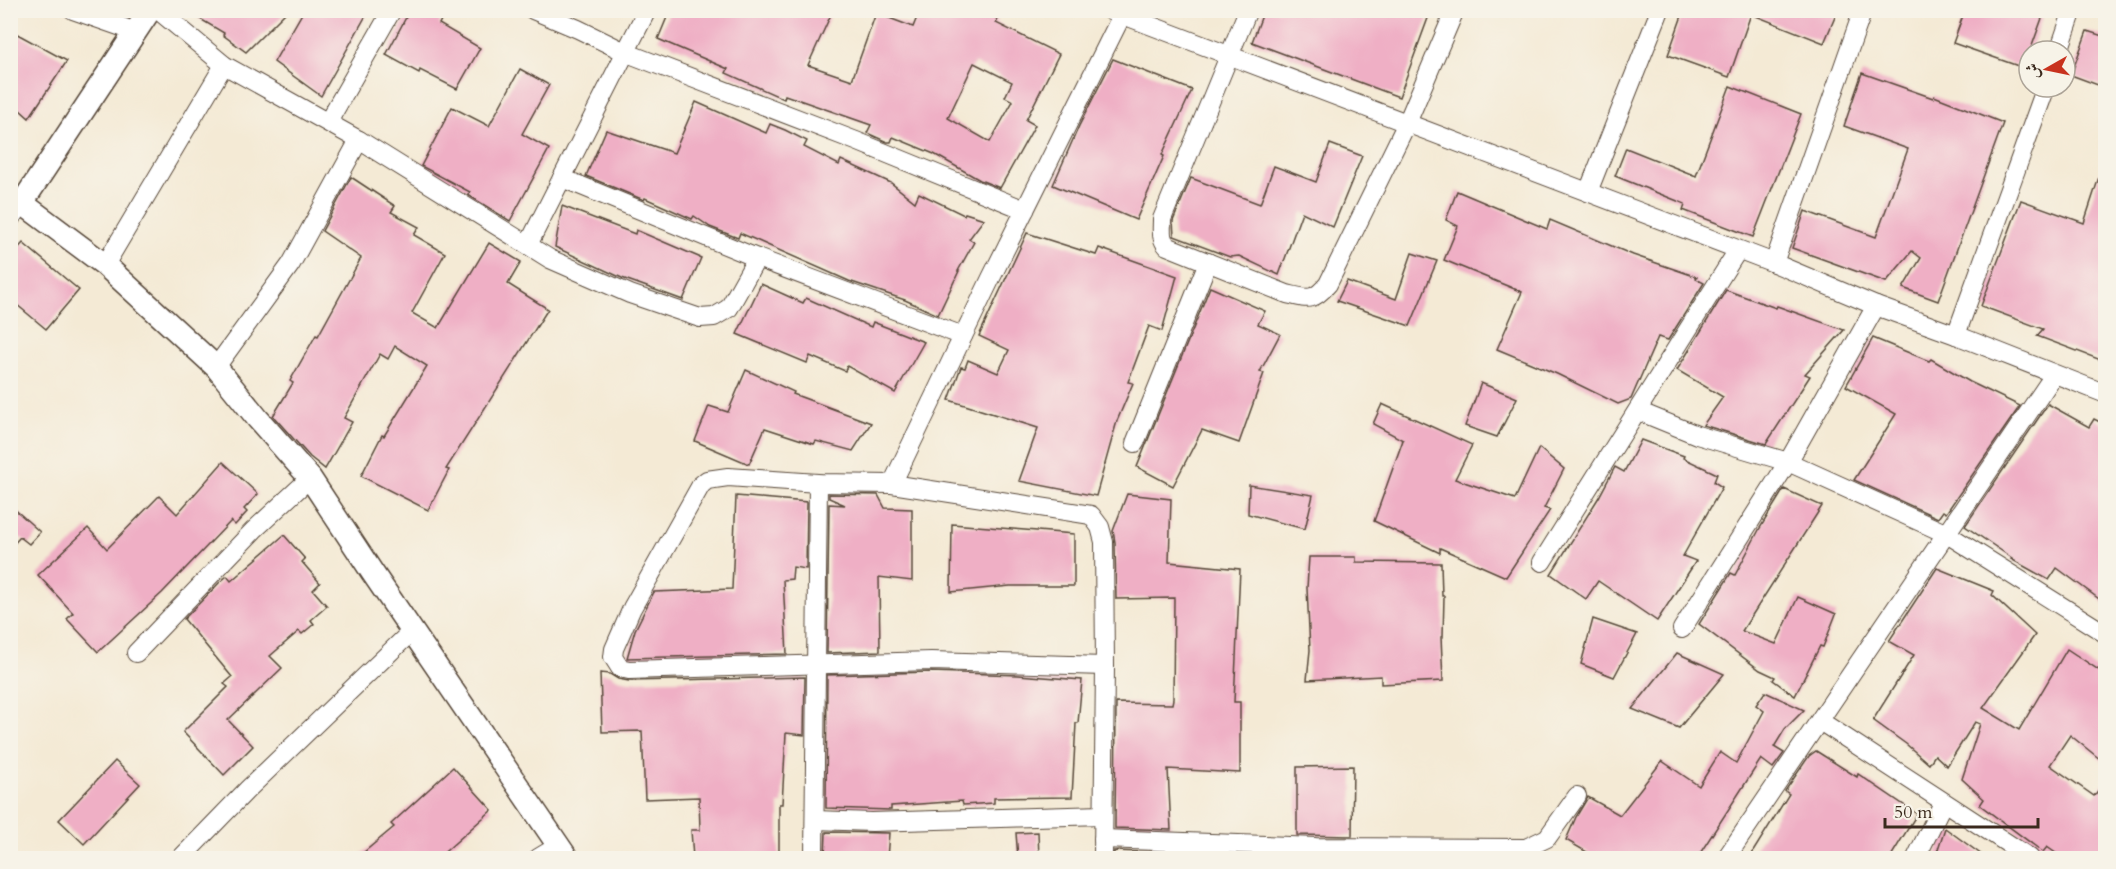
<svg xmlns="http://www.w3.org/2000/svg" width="2116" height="869" viewBox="0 0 2116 869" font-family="Cardo,Amiri,serif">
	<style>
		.building { fill: #efafc5; fill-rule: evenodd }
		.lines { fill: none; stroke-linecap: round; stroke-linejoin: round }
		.minor-casing { stroke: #574739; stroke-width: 20 }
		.tertiary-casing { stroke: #574739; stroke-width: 25 }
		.minor { stroke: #fff; stroke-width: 18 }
		.tertiary { stroke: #fff; stroke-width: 22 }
	</style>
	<rect width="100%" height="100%" fill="#f7f3e8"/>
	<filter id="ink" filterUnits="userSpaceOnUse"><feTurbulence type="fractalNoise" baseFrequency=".0167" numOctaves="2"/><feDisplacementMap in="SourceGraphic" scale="12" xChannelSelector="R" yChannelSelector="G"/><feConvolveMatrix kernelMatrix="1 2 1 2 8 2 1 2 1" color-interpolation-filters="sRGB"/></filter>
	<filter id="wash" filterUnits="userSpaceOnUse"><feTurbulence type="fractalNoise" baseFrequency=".008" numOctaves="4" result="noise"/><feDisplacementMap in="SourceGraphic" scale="24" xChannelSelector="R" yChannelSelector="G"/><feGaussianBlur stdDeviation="1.35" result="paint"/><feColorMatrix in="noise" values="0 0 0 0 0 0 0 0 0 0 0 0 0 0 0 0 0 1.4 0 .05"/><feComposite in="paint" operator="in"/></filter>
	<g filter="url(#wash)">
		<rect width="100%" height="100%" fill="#f4ead5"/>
		<g id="blocks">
			<g class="building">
				<polygon points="185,10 288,10 246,52 223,35 224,33"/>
				<polygon points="304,10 369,10 321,96 274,62"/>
				<polygon points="410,10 446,10 439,24 480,48 457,89 420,70 419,73 386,55"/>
				<path d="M670,10H833L808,65L852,80L876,13L913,27L920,10H979L998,19L996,23L1059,54L1026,120L1035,125L1000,188L980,180L934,154L893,137L891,142H887L867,133L871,125L785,95L784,99L726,73L728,69L658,39ZM974,63L1012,82L1005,97L1013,101L990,142L948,118Z"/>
				<polygon points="1264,10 1431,10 1399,97 1252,42"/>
				<polygon points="1684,10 1838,10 1824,43 1751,14 1729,77 1668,55"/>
				<polygon points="1965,10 2045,10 2024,68 1953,43"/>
				<polygon points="10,30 67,61 29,118 10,101"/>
				<polygon points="2087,31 2106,37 2106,88 2071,75"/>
				<polygon points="1113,59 1192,90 1162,155 1164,156 1136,220 1053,185 1079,126"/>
				<polygon points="520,69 549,85 522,134 549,149 510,221 468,195 470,192 421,166 452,107 489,126"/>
				<polygon points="1862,73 1933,98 1934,96 2003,123 1938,301 1903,288 1921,258 1912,251 1886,282 1792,248 1805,211 1876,237 1908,149 1844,126"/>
				<polygon points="1730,86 1801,114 1753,237 1683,210 1685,204 1615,176 1626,148 1696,176"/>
				<polygon points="696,102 766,133 770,124 785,130 807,141 804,147 839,165 841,160 891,183 915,202 919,193 964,215 965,213 984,219 969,239 974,242 958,271 959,271 938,315 905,300 849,281 740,233 738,238 710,227 694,216 692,219 645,198 644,200 586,176 606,130 674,153"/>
				<polygon points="1330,144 1362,156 1333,227 1302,212 1279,275 1239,256 1230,257 1174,236 1173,221 1191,178 1260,204 1274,166 1316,182"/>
				<polygon points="2102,168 2106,168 2106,362 2037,336 2043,329 1981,306 2021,200 2084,223"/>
				<polygon points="351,177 395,206 391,212 419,227 414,235 445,253 412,313 438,328 489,243 521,262 508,284 548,309 446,469 449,470 428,510 361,476 382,435 384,436 427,366 395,346 388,359 380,354 344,418 352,422 325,469 310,457 273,416 293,383 290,381 316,335 318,336 361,258 322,231"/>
				<polygon points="1457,191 1547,229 1550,220 1633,255 1697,277 1696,279 1704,283 1668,340 1658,337 1631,399 1618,404 1557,374 1497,349 1522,292 1444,260 1458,226 1446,220"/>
				<polygon points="562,206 635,234 636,230 701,258 683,300 622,278 555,247"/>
				<polygon points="1027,233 1096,255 1099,248 1177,276 1162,331 1149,326 1128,382 1133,383 1117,421 1096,496 1019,481 1038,428 949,400 961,367 965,368 968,360 998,373 1009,350 979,336"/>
				<polygon points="23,243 79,290 46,329 10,299 10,257"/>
				<polygon points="1412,253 1437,261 1410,326 1337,301 1347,281 1396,299"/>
				<polygon points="761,284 803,303 806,298 871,327 873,322 924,342 895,393 847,366 845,371 810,356 807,363 737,334"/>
				<polygon points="1210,287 1265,311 1258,324 1280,334 1260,372 1264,373 1239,443 1202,430 1173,486 1137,467"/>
				<polygon points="1726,290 1776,308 1777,306 1844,330 1805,374 1810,376 1766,444 1703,425 1723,397 1677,370"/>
				<polygon points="1873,338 1929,361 1931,359 1970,382 2020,406 1946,513 1943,511 1938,518 1854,480 1896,414 1846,386"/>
				<polygon points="746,370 794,392 793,394 871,423 853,451 816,441 814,444 765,428 749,464 695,441 709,406 728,412"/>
				<polygon points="1481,383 1517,398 1497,437 1465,426"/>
				<polygon points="1382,404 1472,445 1455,479 1515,499 1539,448 1564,469 1544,508 1550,510 1506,577 1440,548 1440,553 1374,521 1403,440 1373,424"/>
				<polygon points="2048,404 2089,427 2094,419 2106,425 2106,604 2057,568 2049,580 2011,559 2012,558 1965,526"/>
				<polygon points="1641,440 1684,456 1683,458 1717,474 1714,482 1722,487 1683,556 1696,561 1657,621 1598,581 1586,599 1551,574 1599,497 1615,467 1624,472"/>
				<polygon points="223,462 258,494 244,509 247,512 235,525 231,521 162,593 98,652 67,619 73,613 38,575 88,528 107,549 159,496 177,514"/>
				<polygon points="1249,485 1313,495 1305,529 1248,514"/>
				<polygon points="1784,489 1822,506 1742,631 1776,644 1798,597 1836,614 1823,647 1820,646 1795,696 1773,680 1775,677 1760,670 1699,624 1731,573 1735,575 1760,528"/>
				<polygon points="829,494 878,495 885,508 912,509 912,581 879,577 880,651 827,653 829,504 845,505 829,498"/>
				<polygon points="1127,494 1171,499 1169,562 1240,569 1234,702 1240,702 1240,773 1168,769 1171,830 1115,828 1116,703 1172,704 1173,699 1174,598 1116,599 1115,542 1113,531"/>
				<polygon points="736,496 807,502 806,569 793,567 792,579 783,580 787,654 627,658 635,630 654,592 732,589"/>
				<polygon points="10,505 40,532 29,544 20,537 10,548"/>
				<polygon points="952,524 1074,534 1074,586 1010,586 951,592"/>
				<polygon points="284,535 305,559 302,562 320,583 313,590 327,606 311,620 314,624 302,634 299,631 270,656 282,668 228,720 253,746 224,775 183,732 228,687 224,684 232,677 184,619 219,583 227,576 231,581"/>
				<polygon points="1309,557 1356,557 1356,562 1441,563 1442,596 1444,596 1443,637 1441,637 1443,681 1381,684 1381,676 1307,680 1310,650 1307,588"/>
				<polygon points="1937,568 1994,591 1992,595 2035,635 1983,708 2019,730 2067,649 2106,675 2106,764 2070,735 2050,765 2094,796 2106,780 2106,858 2063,858 2047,847 2043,852 1980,805 1984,799 1962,779 1980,724 1975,722 1947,766 1935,755 1929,764 1906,744 1873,720 1914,655 1889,641"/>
				<polygon points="1593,619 1637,634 1614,677 1581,664"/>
				<polygon points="1677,653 1724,674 1679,728 1632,709"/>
				<polygon points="931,672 1018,675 1082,680 1078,723 1076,723 1072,797 994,798 994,803 963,805 962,801 891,806 891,810 826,808 827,675"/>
				<polygon points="600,673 610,674 618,679 629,681 805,677 804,735 786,733 782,804 779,804 779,858 693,858 691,830 700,830 699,797 645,799 642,731 602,732"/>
				<polygon points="1765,692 1804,710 1785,729 1774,747 1784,753 1773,768 1761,759 1697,858 1597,858 1566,840 1576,817 1588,797 1620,815 1662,761 1699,786 1720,752 1736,763 1764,711 1756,705"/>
				<polygon points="1816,751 1857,777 1858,774 1917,814 1890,858 1749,858 1789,794 1785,791 1809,756"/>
				<polygon points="115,761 140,784 84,844 59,820"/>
				<polygon points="1353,766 1352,836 1297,835 1297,767"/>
				<polygon points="453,767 492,810 438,858 357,858 394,827 391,824"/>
				<polygon points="1945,828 1986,858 1935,858"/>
				<polygon points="826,832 889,833 887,858 825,858"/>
				<polygon points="1038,832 1039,858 1018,858 1016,833"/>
				<polygon points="1114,851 1171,853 1171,858 1114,858"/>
			</g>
		</g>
	</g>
	<g filter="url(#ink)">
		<use href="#blocks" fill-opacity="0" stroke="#574739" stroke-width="1.5"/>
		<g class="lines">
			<defs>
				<g id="minor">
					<polyline points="73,10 136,32"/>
					<polyline points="158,10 224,65 359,140 550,259 630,294 700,318 714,317 729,308 757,258"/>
					<polyline points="533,10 578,29 627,53 856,141 1025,210"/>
					<polyline points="1110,10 1774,263 1876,306 1956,335 2106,394"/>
					<path d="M1248,10L1162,219C1162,230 1160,238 1167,246L1287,294C1308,299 1313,302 1328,284L1407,123L1455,10"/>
					<polyline points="2059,51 2073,10"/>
					<polyline points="328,122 392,10"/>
					<polyline points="562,178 757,258 963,336"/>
					<polyline points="1588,192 1660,10"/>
					<polyline points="10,196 22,203 10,219"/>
					<polyline points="528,245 647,10"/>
					<polyline points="1774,263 1863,10"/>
					<polyline points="105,265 224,65"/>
					<polyline points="1956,335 2046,87"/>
					<polyline points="216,367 291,264 359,140"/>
					<polyline points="1638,411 1697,435 1788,462 1947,534 2106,634"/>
					<polyline points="1135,443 1208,262"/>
					<polyline points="892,484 991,278 1122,15"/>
					<polyline points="1542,562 1738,250"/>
					<polyline points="1682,629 1788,462 1876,306"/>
					<polyline points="136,653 254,530 310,478"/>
					<polyline points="1820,721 2030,858"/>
					<polyline points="815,820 872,822 1103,815"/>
					<polyline points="1103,839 1316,847 1526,848 1547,838 1577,796"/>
					<polyline points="181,858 247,790 412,631"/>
					<polyline points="538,858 558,846"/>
					<polyline points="814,858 818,483"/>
					<polyline points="1103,858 1105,666 1104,542 1100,527 1091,515 892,484 818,483 728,477 707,480 701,485 632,608 614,649 613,657 620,668 629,670 931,661 1105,666"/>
					<polyline points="1726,858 2054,375"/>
					<polyline points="1916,858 1943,803"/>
				</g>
				<polyline id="tertiary" points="150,10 22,203 105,265 216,367 258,419 310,478 372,572 567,858"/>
			</defs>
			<use href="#minor" class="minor-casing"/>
			<use href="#tertiary" class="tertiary-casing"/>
			<use href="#minor" class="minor"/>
			<use href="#tertiary" class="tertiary"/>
		</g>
	</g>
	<rect width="2116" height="869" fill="none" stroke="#f7f3e8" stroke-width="36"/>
	<g transform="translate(2047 69) rotate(261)"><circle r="28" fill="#f7f3e8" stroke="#aca397" stroke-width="1.5"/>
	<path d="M0-4.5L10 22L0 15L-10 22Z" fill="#c8321e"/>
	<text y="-9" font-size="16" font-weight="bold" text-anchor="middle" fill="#3b2a1e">ش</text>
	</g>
	<path d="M1885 818v9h153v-9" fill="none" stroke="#3b2a1e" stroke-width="3"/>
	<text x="1894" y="818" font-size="18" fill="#3b2a1e" stroke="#f7f3e8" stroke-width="4.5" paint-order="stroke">50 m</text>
</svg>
